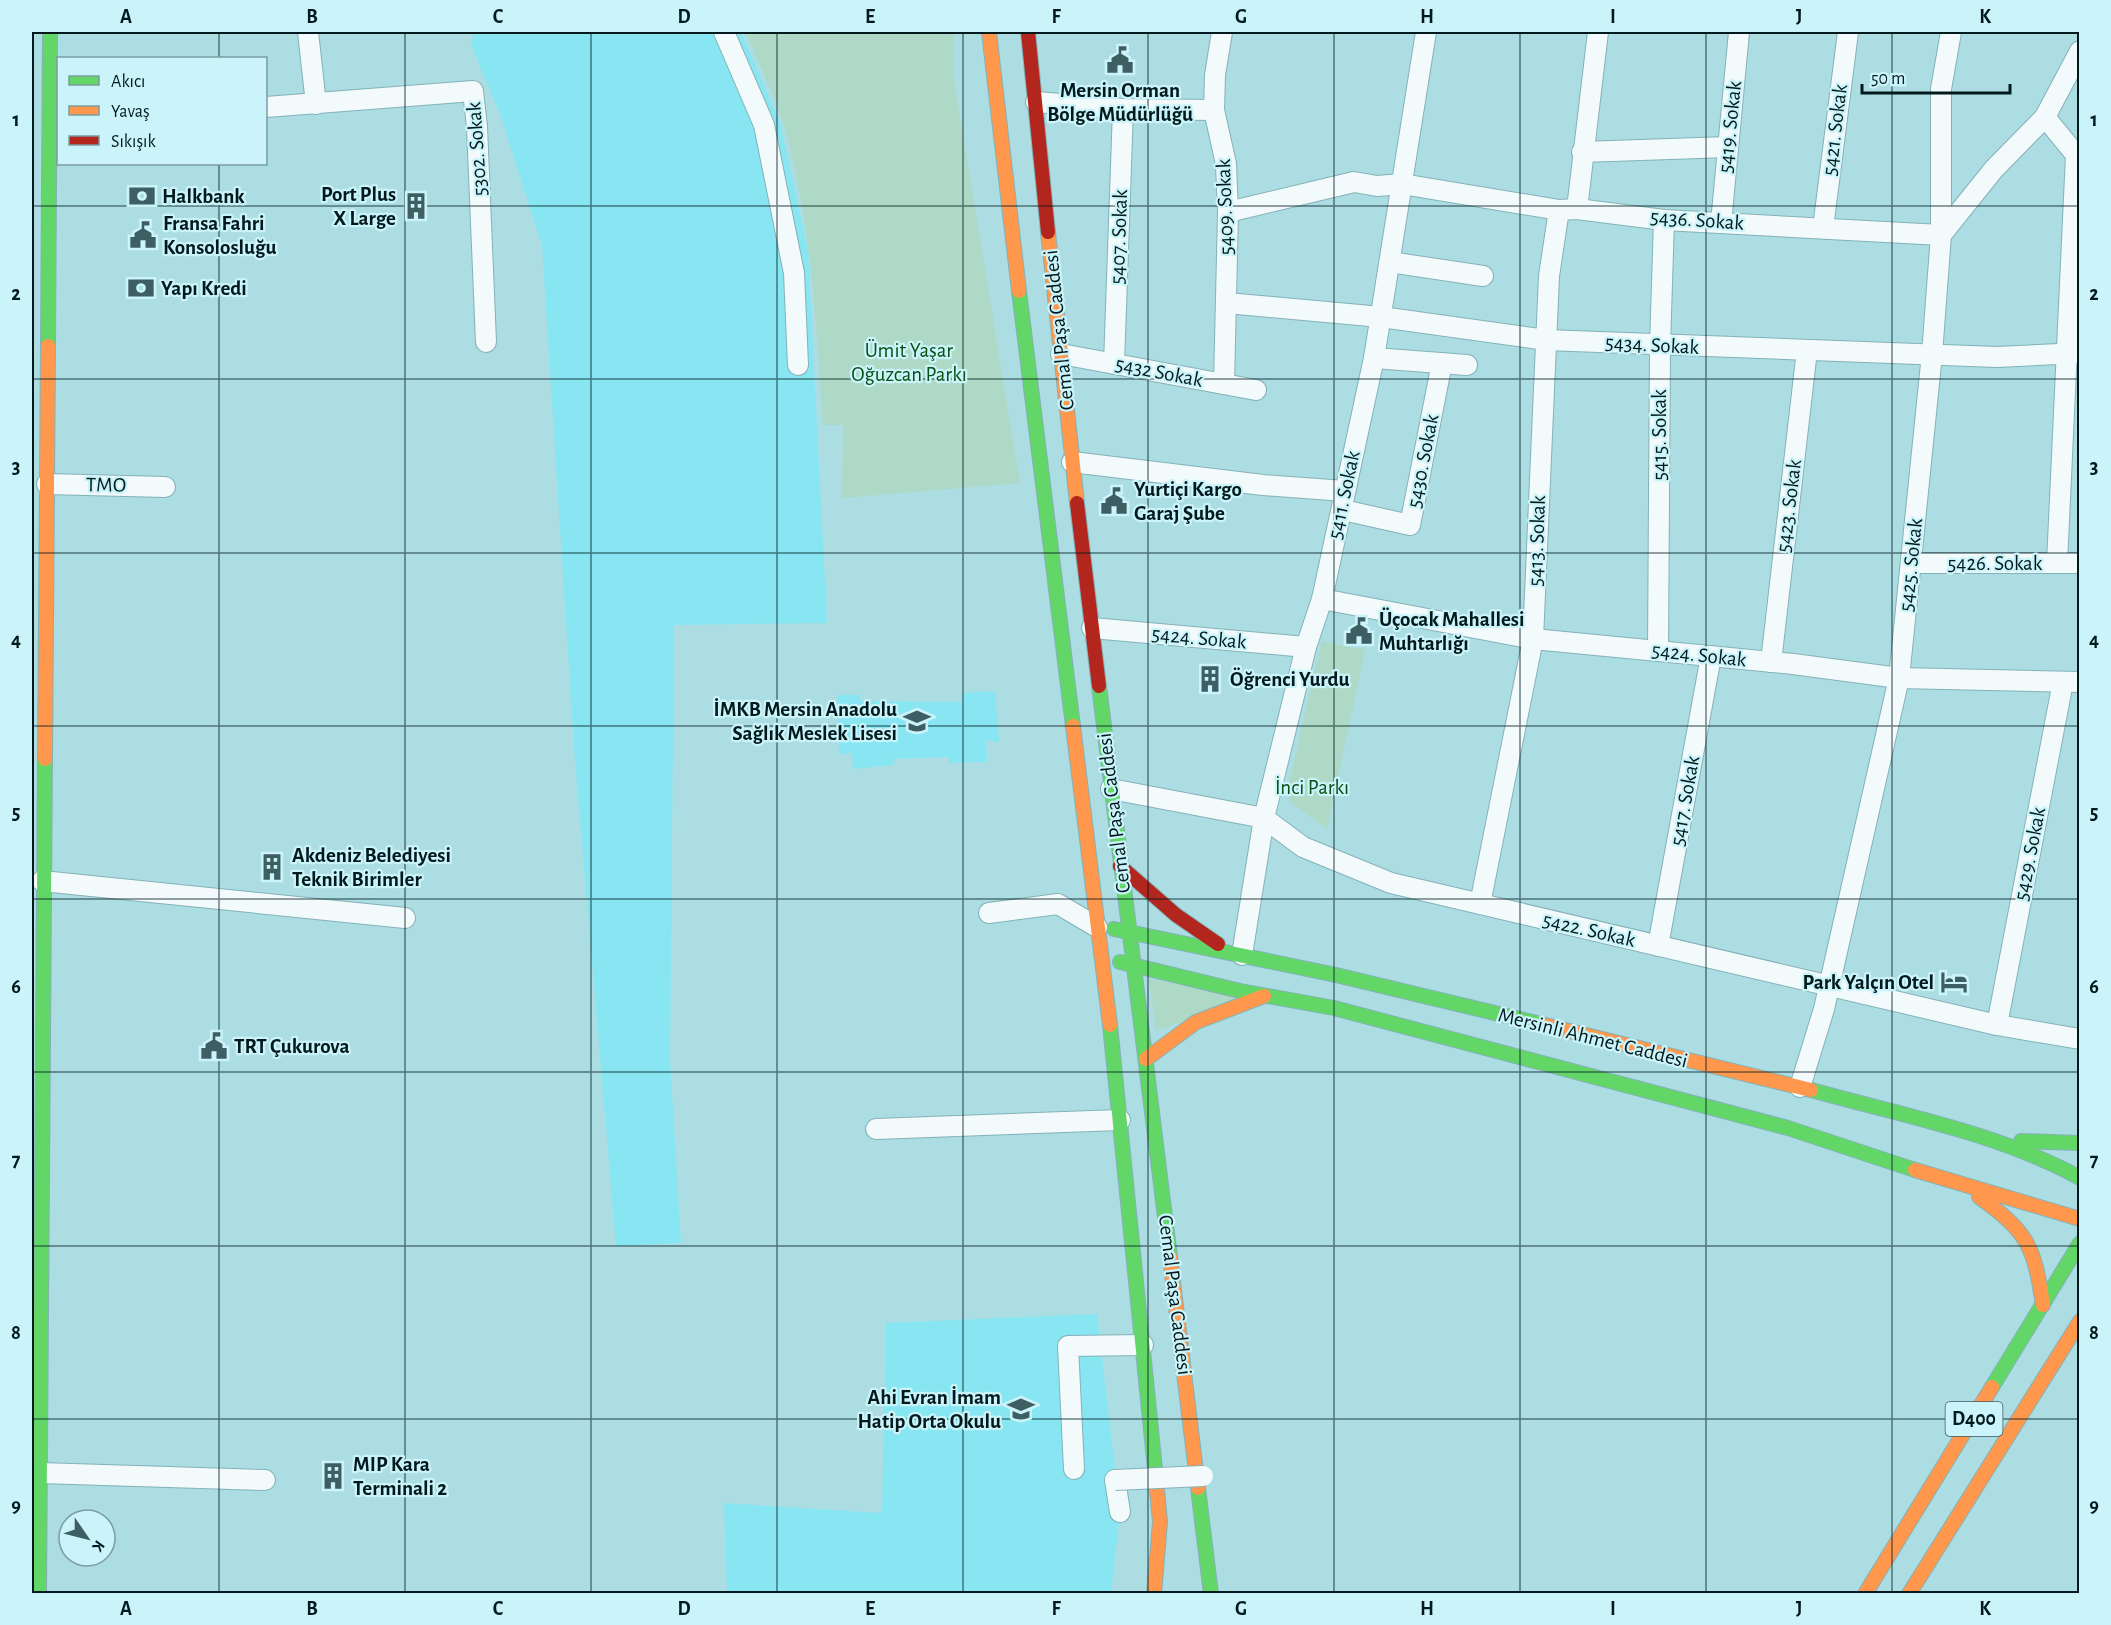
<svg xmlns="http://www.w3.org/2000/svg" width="2111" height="1625" viewBox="0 0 2111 1625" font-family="'Alegreya Sans',sans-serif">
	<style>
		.built { fill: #87e6f1 }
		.green { fill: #aed9c6 }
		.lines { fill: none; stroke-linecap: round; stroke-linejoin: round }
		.street-casing { stroke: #84b2b8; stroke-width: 22 }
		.fast-casing { stroke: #84b2b8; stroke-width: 16 }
		.slow-casing { stroke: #84b2b8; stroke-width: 16 }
		.jam-casing { stroke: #84b2b8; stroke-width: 16 }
		.street { stroke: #f3fafb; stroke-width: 20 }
		.fast { stroke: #63d668; stroke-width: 14 }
		.slow { stroke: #ff974d; stroke-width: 14 }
		.jam { stroke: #b3261e; stroke-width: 14 }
		.street-bridge-casing { stroke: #84b2b8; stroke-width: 22; stroke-linecap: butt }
		.street-bridge { stroke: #f3fafb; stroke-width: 20 }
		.grid { fill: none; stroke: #021a1d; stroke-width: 1.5; stroke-opacity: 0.55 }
		.labels { text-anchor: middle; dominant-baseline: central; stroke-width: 4.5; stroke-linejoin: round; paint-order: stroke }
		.shield { fill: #caf4f9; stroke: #3e5b5f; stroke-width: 1.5 }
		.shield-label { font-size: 20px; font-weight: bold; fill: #021a1d }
		.poi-label { font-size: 21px; font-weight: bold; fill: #021a1d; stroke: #caf4f9; text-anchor: start }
		.street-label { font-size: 21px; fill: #021a1d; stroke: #caf4f9 }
		.park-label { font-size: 21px; fill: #085114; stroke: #caf4f9 }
		.neatline { fill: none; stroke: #021a1d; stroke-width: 2 }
		.grid-label { font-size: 20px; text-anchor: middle; font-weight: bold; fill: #021a1d }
	</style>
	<rect width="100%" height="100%" fill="#acdde3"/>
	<g class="built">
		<polygon points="474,32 741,32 780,123 808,250 827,623 674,625 670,1061 681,1243 616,1246 574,748 542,246 501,117 471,45"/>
		<polygon points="995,691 999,742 986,740 987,762 949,763 949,757 893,759 894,765 853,769 852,753 839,754 837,695 859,695 860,701 962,702 961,693"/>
		<polygon points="1097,1314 1120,1512 1111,1593 727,1593 724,1503 882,1513 886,1323"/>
	</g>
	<g class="green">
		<path d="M746,32H954V80L1020,483L842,498L843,425H823C816,324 812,223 784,125C774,93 758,62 746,32Z"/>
		<polygon points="1322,641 1365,650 1327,829 1291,803 1287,791"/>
		<polygon points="1149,978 1240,999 1156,1031"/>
	</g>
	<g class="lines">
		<defs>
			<g id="street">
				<polyline points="308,32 316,104"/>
				<polyline points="724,32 764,125 794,273 798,365"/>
				<polyline points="1222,32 1215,75 1214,110 1226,164 1228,212 1224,384"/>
				<polyline points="1036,102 1123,109 1214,110"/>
				<polyline points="266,107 473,91 477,127 486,342"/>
				<polyline points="2045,117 2076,155 2057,563"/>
				<polyline points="1582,152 1728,147"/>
				<polyline points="1577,209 1598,32"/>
				<polyline points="1228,212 1354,182 1377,186 1402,184 1559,210 1577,209 1664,220 1941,235 1994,169 2045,117 2080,51"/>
				<polyline points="1721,223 1739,32"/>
				<polyline points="1823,228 1848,32"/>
				<polyline points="1390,262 1483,276"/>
				<polyline points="1227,303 1381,317 1546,340 1997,357 2080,353"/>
				<polyline points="1061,354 1256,390"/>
				<polyline points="1374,358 1467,365"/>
				<polyline points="1114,364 1123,109"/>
				<polyline points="1072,462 1263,485 1345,491"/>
				<polyline points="47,484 165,487"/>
				<polyline points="1343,510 1410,525 1442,363"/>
				<polyline points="1911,563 2080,563"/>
				<polyline points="1322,599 1533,639 1793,664 1899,678 2080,682"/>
				<polyline points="1092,628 1306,647"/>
				<polyline points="1658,651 1660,346 1664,220"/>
				<polyline points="1771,662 1807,350"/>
				<polyline points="1111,789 1264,818 1303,847 1391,883 1997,1025 2080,1039"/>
				<polyline points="42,881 405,918"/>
				<polyline points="1480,904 1533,639 1549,276 1559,210"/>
				<polyline points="989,913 1058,904 1097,927"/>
				<polyline points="1658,946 1711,656"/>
				<polyline points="1242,955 1264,818 1306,647 1322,599 1374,358 1426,32"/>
				<polyline points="1997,1025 2063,682"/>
				<polyline points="1800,1087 1824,1009 1899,678 1932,354 1941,235 1941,89 1951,32"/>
				<polyline points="876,1129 1120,1120"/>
				<polyline points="1074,1469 1068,1346 1143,1345"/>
				<polyline points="40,1473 265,1480"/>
				<polyline points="1115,1480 1120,1512"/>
			</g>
			<g id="fast">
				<polyline points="1019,291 1073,726"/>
				<polyline points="48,346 50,32"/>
				<polyline points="1099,686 1170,1257"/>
				<polyline points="1114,929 1336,975 1545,1025"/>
				<polyline points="1120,962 1240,991 1334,1008 1788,1128 1915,1170"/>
				<polyline points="1110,1025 1156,1479"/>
				<path d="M1811,1090C1901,1115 1998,1133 2080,1178"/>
				<polyline points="2021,1141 2080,1143"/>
				<polyline points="1992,1387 2080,1243"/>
				<polyline points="1198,1488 1211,1594"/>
				<polyline points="39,1594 45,759"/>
			</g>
			<g id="slow">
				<polyline points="989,32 1019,291"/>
				<polyline points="1048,232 1077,503"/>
				<polyline points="1073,726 1110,1025"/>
				<polyline points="45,759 48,346"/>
				<polyline points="1545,1025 1811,1090"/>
				<polyline points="1146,1059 1196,1022 1264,996"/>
				<polyline points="1915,1170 2080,1219"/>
				<path d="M1979,1197C2028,1232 2034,1246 2043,1305"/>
				<polyline points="1170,1257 1198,1488"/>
				<polyline points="1154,1594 1160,1522 1156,1479"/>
				<polyline points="1865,1594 1992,1387"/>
				<polyline points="1909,1594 2080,1321"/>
			</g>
			<g id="jam">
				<polyline points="1028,32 1048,232"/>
				<polyline points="1077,503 1099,686"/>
				<polyline points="1120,866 1176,915 1218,944"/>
			</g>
		</defs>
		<use href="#street" class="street-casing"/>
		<use href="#fast" class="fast-casing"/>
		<use href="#slow" class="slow-casing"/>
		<use href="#jam" class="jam-casing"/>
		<use href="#street" class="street"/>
		<use href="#fast" class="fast"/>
		<use href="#slow" class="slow"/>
		<use href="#jam" class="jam"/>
		<defs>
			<polyline id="street-bridge" points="1115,1480 1203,1476"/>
		</defs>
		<use href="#street-bridge" class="street-bridge-casing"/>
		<use href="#street-bridge" class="street-bridge"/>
	</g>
	<path class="grid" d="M219,32V58M405,32V1594M591,32V1594M777,32V1594M963,32V1594M1148,32V1594M1334,32V1594M1520,32V1594M1706,32V1594M1892,32V1594M219,164V1594M32,206H2080M32,379H2080M32,553H2080M32,726H2080M32,899H2080M32,1072H2080M32,1246H2080M32,1419H2080"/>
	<defs>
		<symbol id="civic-bare" viewBox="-9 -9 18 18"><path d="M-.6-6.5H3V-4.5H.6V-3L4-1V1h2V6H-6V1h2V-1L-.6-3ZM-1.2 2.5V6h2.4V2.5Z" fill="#3d5e62" stroke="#caf4f9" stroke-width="2.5" paint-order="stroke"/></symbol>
		<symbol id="bank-bare" viewBox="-9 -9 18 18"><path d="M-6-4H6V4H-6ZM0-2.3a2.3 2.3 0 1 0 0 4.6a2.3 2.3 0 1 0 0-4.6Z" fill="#3d5e62" stroke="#caf4f9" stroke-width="2.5" paint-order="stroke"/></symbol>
		<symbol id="building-bare" viewBox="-9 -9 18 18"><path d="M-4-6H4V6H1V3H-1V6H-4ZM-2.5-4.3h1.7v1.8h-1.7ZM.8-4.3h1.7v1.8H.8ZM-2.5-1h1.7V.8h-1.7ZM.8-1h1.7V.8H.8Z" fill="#3d5e62" stroke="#caf4f9" stroke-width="2.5" paint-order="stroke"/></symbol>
		<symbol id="school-bare" viewBox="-9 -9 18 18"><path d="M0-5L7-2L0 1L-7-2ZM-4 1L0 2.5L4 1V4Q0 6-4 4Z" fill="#3d5e62" stroke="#caf4f9" stroke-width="2.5" paint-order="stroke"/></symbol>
		<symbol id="hotel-bare" viewBox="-9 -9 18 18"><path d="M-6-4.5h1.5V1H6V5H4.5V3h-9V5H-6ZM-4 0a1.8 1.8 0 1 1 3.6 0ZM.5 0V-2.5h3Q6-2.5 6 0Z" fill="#3d5e62" stroke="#caf4f9" stroke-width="2.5" paint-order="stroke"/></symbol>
	</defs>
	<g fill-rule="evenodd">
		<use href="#civic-bare" x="1101" y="41" width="38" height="38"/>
		<use href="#bank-bare" x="123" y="177" width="38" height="38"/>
		<use href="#building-bare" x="397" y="187" width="38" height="38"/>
		<use href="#civic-bare" x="124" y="216" width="38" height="38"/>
		<use href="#bank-bare" x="122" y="269" width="38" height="38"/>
		<use href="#civic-bare" x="1095" y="482" width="38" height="38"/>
		<use href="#civic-bare" x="1340" y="612" width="38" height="38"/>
		<use href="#building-bare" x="1191" y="660" width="38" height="38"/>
		<use href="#school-bare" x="898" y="702" width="38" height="38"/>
		<use href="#building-bare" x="253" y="848" width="38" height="38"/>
		<use href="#hotel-bare" x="1935" y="963" width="38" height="38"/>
		<use href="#civic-bare" x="195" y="1027" width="38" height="38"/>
		<use href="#school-bare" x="1002" y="1390" width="38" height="38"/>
		<use href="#building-bare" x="314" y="1457" width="38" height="38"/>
	</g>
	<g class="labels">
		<rect class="shield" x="1945.5" y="1402" width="57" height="34" rx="4.5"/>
		<g class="shield-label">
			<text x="1974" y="1419">D400</text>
		</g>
		<g class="poi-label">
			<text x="1120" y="90" text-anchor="middle">Mersin Orman<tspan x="1120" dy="24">Bölge Müdürlüğü</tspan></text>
			<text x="396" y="194" text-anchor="end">Port Plus<tspan x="396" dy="24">X Large</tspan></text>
			<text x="162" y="196">Halkbank</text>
			<text x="163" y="223">Fransa Fahri<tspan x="163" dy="24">Konsolosluğu</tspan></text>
			<text x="161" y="288">Yapı Kredi</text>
			<text x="1134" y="489">Yurtiçi Kargo<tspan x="1134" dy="24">Garaj Şube</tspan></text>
			<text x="1379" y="619">Üçocak Mahallesi<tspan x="1379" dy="24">Muhtarlığı</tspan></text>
			<text x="1230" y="679">Öğrenci Yurdu</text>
			<text x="897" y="709" text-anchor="end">İMKB Mersin Anadolu<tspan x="897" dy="24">Sağlık Meslek Lisesi</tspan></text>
			<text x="292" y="855">Akdeniz Belediyesi<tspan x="292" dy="24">Teknik Birimler</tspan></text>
			<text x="1934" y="982" text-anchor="end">Park Yalçın Otel</text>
			<text x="234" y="1046">TRT Çukurova</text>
			<text x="1001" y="1397" text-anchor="end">Ahi Evran İmam<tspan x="1001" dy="24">Hatip Orta Okulu</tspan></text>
			<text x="353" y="1464">MIP Kara<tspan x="353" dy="24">Terminali 2</tspan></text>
		</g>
		<g class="street-label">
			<text transform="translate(1730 127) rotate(-84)">5419. Sokak</text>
			<text transform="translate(1835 130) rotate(-83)">5421. Sokak</text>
			<text transform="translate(477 149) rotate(-94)">5302. Sokak</text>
			<text transform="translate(1225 207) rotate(-92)">5409. Sokak</text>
			<text transform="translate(1697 220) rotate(4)">5436. Sokak</text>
			<text transform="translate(1119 237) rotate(-88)">5407. Sokak</text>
			<text transform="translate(1059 330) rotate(-96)">Cemal Paşa Caddesi</text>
			<text transform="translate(1652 345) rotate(3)">5434. Sokak</text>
			<text transform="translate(1159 372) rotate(11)">5432 Sokak</text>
			<text transform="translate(1659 435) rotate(-90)">5415. Sokak</text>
			<text transform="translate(1423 461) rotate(-79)">5430. Sokak</text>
			<text transform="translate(106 485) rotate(1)">TMO</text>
			<text transform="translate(1344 495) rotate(-78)">5411. Sokak</text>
			<text transform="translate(1789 506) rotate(-83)">5423. Sokak</text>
			<text transform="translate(1537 541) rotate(-88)">5413. Sokak</text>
			<text x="1995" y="563">5426. Sokak</text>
			<text transform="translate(1911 565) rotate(-84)">5425. Sokak</text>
			<text transform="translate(1199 638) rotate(5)">5424. Sokak</text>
			<text transform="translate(1699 655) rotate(6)">5424. Sokak</text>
			<text transform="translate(1685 801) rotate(-80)">5417. Sokak</text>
			<text transform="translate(1114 813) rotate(-97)">Cemal Paşa Caddesi</text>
			<text transform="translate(2030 854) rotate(-79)">5429. Sokak</text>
			<text transform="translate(1589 930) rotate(13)">5422. Sokak</text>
			<text transform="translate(1593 1038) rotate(14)">Mersinli Ahmet Caddesi</text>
			<text transform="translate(1175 1295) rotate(83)">Cemal Paşa Caddesi</text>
		</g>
		<g class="park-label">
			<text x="909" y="350">Ümit Yaşar<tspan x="909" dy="24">Oğuzcan Parkı</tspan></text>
			<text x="1312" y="787">İnci Parkı</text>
		</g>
	</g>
	<rect width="2111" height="1625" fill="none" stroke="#caf4f9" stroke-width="66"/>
	<rect x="57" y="57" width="210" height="108" fill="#caf4f9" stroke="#7a9da1" stroke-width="1.5"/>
	<rect x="69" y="76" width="30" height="9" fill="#63d668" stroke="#7a9da1" stroke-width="1.5"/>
	<text x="111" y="87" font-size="18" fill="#021a1d">Akıcı</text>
	<rect x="69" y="106" width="30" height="9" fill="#ff974d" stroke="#7a9da1" stroke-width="1.5"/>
	<text x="111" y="117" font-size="18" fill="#021a1d">Yavaş</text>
	<rect x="69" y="136" width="30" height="9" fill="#b3261e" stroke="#7a9da1" stroke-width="1.5"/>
	<text x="111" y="147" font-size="18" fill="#021a1d">Sıkışık</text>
	<g transform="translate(87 1538) rotate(125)"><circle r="28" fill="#caf4f9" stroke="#7a9da1" stroke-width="1.5"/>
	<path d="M0-4.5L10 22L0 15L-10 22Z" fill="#3d5e62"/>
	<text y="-9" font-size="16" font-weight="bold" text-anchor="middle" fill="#021a1d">K</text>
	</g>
	<path d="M1862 84v9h148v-9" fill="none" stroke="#021a1d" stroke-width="3"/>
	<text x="1871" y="84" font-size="18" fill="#021a1d" stroke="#caf4f9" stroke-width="4.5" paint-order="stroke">50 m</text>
	<rect x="33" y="33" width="2045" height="1559" class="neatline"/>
	<g class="grid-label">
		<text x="126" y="23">A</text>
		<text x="312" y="23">B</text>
		<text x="498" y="23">C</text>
		<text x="684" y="23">D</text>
		<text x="870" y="23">E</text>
		<text x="1056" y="23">F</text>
		<text x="1241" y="23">G</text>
		<text x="1427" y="23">H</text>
		<text x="1613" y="23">I</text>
		<text x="1799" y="23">J</text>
		<text x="1985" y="23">K</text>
		<text x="16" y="126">1</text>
		<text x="2094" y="126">1</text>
		<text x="16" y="300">2</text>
		<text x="2094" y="300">2</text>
		<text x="16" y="473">3</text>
		<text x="2094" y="473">3</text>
		<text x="16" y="646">4</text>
		<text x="2094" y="646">4</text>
		<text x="16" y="819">5</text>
		<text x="2094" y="819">5</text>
		<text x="16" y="993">6</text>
		<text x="2094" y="993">6</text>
		<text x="16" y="1166">7</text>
		<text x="2094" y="1166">7</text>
		<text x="16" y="1339">8</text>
		<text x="2094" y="1339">8</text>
		<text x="16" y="1512">9</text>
		<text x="2094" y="1512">9</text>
		<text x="126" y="1615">A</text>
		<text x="312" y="1615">B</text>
		<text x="498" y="1615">C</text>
		<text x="684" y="1615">D</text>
		<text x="870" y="1615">E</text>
		<text x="1056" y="1615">F</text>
		<text x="1241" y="1615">G</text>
		<text x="1427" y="1615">H</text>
		<text x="1613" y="1615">I</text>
		<text x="1799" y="1615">J</text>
		<text x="1985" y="1615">K</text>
	</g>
</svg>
